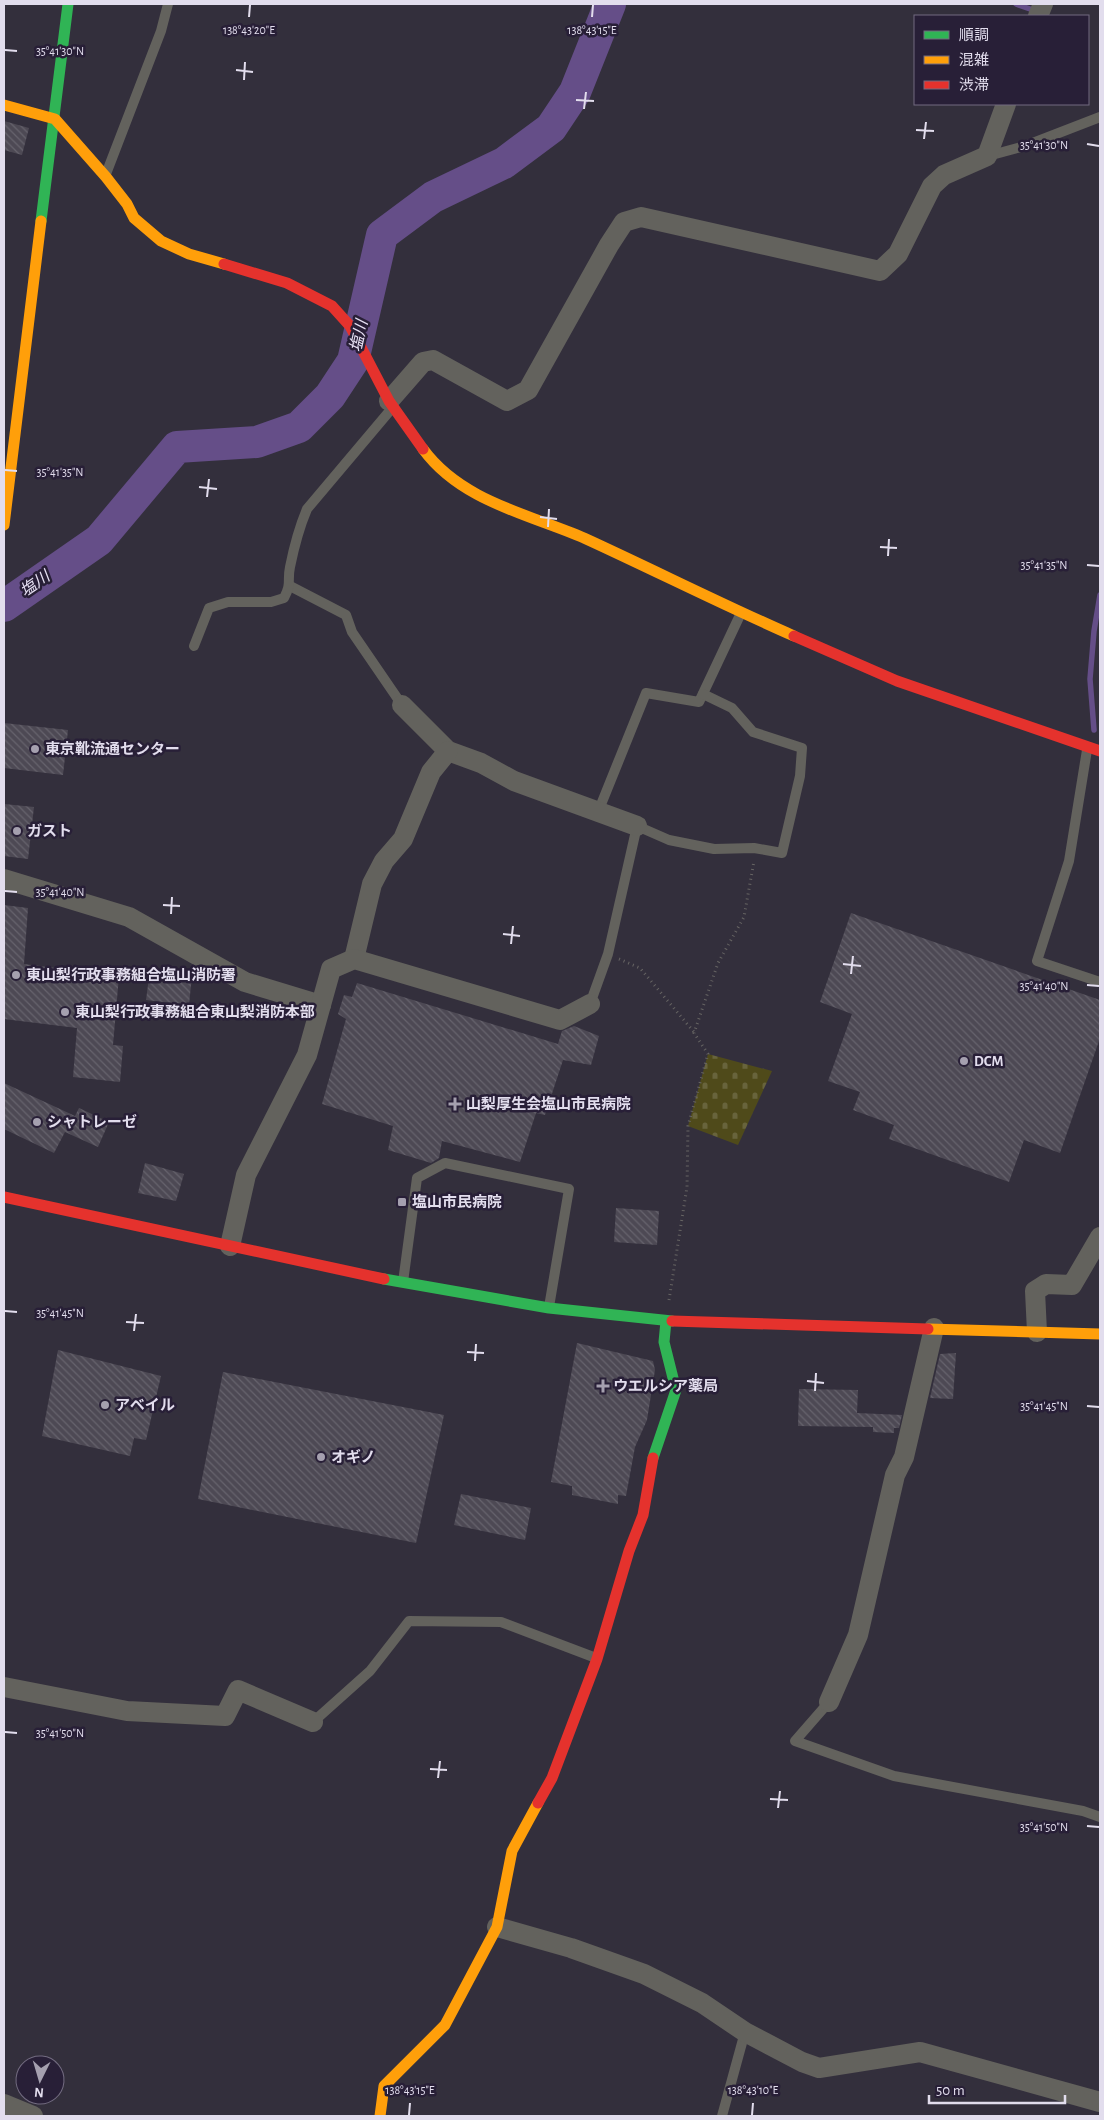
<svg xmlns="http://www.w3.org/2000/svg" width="1104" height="2120" viewBox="0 0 1104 2120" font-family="'Alegreya Sans','Noto Sans JP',sans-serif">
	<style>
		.cemetery { fill: url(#cemetery-stones) }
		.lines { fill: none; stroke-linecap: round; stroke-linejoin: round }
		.stream { stroke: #654e88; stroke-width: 5.5 }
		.river { stroke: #654e88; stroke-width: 32 }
		.building { fill: url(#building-back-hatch) }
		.path { stroke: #666463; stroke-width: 3; stroke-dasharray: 1 4; stroke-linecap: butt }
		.lane { stroke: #63625d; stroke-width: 10 }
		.street { stroke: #63625d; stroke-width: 20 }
		.fast { stroke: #30b455; stroke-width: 11 }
		.slow { stroke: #ff9f0a; stroke-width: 11 }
		.jam { stroke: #e5322d; stroke-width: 11 }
		.ticks { fill: none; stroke: #e2dded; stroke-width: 2 }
		.poi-dot { fill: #a5a0af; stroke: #281f37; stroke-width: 2 }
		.labels { text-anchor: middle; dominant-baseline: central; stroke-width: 5; stroke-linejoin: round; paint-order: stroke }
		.poi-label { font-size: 15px; font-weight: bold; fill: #e2dded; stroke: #281f37; text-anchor: start }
		.water-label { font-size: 16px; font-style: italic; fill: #e7e1f4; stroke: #281f37 }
		.ticks-label { font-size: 12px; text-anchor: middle; fill: #e2dded; stroke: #281f37; stroke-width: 5; stroke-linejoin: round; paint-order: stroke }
	</style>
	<defs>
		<pattern id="cemetery-stones" width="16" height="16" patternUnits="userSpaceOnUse" patternTransform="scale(1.25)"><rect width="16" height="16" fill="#4f4a1a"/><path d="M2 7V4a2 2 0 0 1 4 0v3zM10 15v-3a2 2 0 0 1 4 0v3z" fill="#68643c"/></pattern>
		<pattern id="building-back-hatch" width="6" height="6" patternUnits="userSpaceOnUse" patternTransform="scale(1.25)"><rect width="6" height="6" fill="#4d4954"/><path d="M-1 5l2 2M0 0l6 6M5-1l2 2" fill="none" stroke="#66636d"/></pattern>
	</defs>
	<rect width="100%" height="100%" fill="#332f3c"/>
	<polygon class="cemetery" points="708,1054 772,1071 738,1145 688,1126"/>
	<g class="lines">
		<g class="stream">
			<polyline points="1016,4 1030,9"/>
			<polyline points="1094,730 1090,679 1094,631 1100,595"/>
		</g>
		<polyline class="river" points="4,606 99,540 177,447 257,442 299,427 330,396 353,361 382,235 433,197 504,163 551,128 575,92 610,4"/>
	</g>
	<g class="building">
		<polygon points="4,121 29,128 22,155 4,150"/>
		<polygon points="4,723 68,730 63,775 4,768"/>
		<polygon points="4,804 34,807 28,859 4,856"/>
		<polygon points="4,905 28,908 24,964 119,976 113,1045 123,1046 120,1082 73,1077 77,1028 4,1019"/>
		<polygon points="851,913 1100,1000 1100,1038 1060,1153 1024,1140 1009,1182 889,1139 894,1125 853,1110 860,1092 828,1081 852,1014 820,1002"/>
		<polygon points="150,970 192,975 189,1005 146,1000"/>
		<polygon points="357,983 558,1044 562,1031 574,1026 599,1036 591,1065 563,1060 545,1115 536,1113 520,1162 442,1141 439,1158 431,1163 388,1150 393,1126 322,1104 346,1019 338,1014 344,995 352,997"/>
		<polygon points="4,1083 75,1116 79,1108 109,1122 98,1147 65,1132 54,1153 4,1129"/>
		<polygon points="145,1163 184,1174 176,1201 138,1193"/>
		<polygon points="616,1208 659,1211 657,1245 614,1242"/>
		<polygon points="577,1343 653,1361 655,1370 647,1420 635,1447 626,1496 618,1495 618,1504 572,1495 572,1486 551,1482"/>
		<polygon points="58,1350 161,1376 146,1440 134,1438 130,1456 42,1436"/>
		<polygon points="956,1353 953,1399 930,1398 940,1354"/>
		<polygon points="223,1372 444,1415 416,1543 198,1499"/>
		<polygon points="799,1389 858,1390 857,1413 902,1415 899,1428 894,1428 894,1433 873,1432 873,1427 798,1426"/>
		<polygon points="461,1494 531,1508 525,1540 454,1525"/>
	</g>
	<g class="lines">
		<g class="path">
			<polyline points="619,959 640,968 694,1032"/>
			<polyline points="669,1300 687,1187 688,1126 708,1054 694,1033 718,963 744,917 754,861"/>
		</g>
		<g class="lane">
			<polyline points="988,156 1025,146 1100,117"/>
			<polyline points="106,174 161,31 168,4"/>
			<polyline points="290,586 346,615 352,632 402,705"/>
			<path d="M194,646L209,608L228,602H271L284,598C292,583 287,581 290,567C294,547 299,528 307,509L393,407"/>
			<polyline points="1087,750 1069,861 1037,961 1100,982"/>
			<polyline points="598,812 646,693 699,702 741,613"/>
			<polyline points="590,1004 608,954 637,826 669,840 714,849 754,848 782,853 800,776 802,748 753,732 732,708 703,694"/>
			<polyline points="403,1282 417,1178 445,1163 569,1189 549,1307"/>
			<polyline points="829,1702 795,1741 894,1776 1083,1811 1100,1817"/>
			<polyline points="313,1722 370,1671 409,1621 501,1622 596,1658"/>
			<polyline points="722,2116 745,2032"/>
		</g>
		<g class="street">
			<polyline points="1038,16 1043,4"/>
			<polyline points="389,401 423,362 433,360 507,401 528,390 609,245 624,222 641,217 880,271 898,254 932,186 944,175 987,156 1006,104"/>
			<polyline points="402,705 448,751 481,763 514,781 637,826"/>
			<polyline points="4,879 129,917 245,982 321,1005"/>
			<polyline points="354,959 372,884 384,861 403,839 431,772 448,751"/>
			<polyline points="230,1246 246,1175 307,1055 331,969 354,959 560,1020 590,1004"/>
			<polyline points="1037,1332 1035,1291 1046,1284 1072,1285 1100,1237"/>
			<polyline points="4,1687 127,1711 225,1716 238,1690 313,1722"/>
			<polyline points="829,1702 858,1635 895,1475 904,1457 934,1328"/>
			<polyline points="497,1927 571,1948 644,1974 702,2003 745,2032 802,2062 819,2068 920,2052 1100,2102"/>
			<polyline points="4,2104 33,2116"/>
		</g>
		<g class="fast">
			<polyline points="41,221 68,4"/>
			<polyline points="384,1279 549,1308 672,1321"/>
			<polyline points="653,1458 676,1390 664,1342 666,1321"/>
		</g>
		<g class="slow">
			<polyline points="4,105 55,119 106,177 127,204 134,218 161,241 189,254 224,264"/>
			<path d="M423,449C461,501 528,514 584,538C654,570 723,605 794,636"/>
			<polyline points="4,525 41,221"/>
			<polyline points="928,1329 1100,1334"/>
			<polyline points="380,2116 384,2086 445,2025 497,1927 512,1851 538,1803"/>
		</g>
		<g class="jam">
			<polyline points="224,264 287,283 332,306 350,326 389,401 423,449"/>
			<polyline points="794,636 897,681 1100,751"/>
			<polyline points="4,1197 384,1279"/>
			<polyline points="672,1321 928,1329"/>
			<polyline points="538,1803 552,1778 597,1659 629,1551 643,1515 653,1458"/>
		</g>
	</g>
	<path class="ticks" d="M249,17L250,5M592,17L593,5M5,50L17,51M236,70L253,72M244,80L245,62M576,100L594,101M584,109L586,92M916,130L934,131M924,139L926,122M1087,144L1099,146M5,470L17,471M199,487L217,489M207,497L209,479M540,517L557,519M548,527L549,509M880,547L897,548M888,556L889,539M1087,565L1099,566M5,891L17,892M163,905L180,906M171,914L172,897M503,934L520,936M511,944L513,926M843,964L861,966M851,974L853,956M1087,985L1099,986M5,1311L17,1312M126,1322L144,1323M134,1331L136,1314M467,1352L484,1353M475,1361L476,1344M807,1381L824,1383M815,1391L816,1373M1087,1406L1099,1407M5,1732L17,1733M430,1769L447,1770M438,1778L440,1761M770,1799L788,1800M778,1808L780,1791M1087,1826L1099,1827M409,2115L410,2103M752,2115L753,2103"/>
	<g class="poi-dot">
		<circle cx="35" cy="749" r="5"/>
		<circle cx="17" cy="831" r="5"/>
		<circle cx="16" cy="975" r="5"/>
		<circle cx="65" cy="1012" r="5"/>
		<circle cx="964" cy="1061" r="5"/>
		<path d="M452.5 1096.5h5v5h5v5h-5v5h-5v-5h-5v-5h5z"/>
		<circle cx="37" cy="1122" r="5"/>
		<rect x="397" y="1197" width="10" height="10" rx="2.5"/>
		<path d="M600.5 1378.5h5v5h5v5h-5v5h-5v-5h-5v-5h5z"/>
		<circle cx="105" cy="1405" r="5"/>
		<circle cx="321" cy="1457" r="5"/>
	</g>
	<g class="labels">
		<g class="poi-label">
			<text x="45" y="749">東京靴流通センター</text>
			<text x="27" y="831">ガスト</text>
			<text x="26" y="975">東山梨行政事務組合塩山消防署</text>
			<text x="75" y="1012">東山梨行政事務組合東山梨消防本部</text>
			<text x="974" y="1061">DCM</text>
			<text x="466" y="1104">山梨厚生会塩山市民病院</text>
			<text x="47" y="1122">シャトレーゼ</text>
			<text x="412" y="1202">塩山市民病院</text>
			<text x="613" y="1386">ウエルシア薬局</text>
			<text x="115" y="1405">アベイル</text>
			<text x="331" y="1457">オギノ</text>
		</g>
		<g class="water-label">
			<text transform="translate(359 336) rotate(-77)">塩川</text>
			<text transform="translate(35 584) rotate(-35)">塩川</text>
		</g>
	</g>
	<g class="ticks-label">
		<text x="249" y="34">138°43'20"E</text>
		<text x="592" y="34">138°43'15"E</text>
		<text x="60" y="55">35°41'30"N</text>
		<text x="1044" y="149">35°41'30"N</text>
		<text x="60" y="476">35°41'35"N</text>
		<text x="1044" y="569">35°41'35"N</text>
		<text x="60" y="896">35°41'40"N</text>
		<text x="1044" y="990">35°41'40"N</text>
		<text x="60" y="1317">35°41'45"N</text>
		<text x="1044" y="1410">35°41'45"N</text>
		<text x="60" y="1737">35°41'50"N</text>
		<text x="1044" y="1831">35°41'50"N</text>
		<text x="410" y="2094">138°43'15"E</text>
		<text x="753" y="2094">138°43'10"E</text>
	</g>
	<rect width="1104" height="2120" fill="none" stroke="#e2dded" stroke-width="10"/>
	<rect x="914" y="15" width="175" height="90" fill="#281f37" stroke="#726b80"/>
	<rect x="924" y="31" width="25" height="8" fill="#30b455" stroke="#726b80"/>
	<text x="959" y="40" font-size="15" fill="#e2dded">順調</text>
	<rect x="924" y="56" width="25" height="8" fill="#ff9f0a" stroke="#726b80"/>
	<text x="959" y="65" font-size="15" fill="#e2dded">混雑</text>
	<rect x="924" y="81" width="25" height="8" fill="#e5322d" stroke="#726b80"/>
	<text x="959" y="90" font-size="15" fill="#e2dded">渋滞</text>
	<g transform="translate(40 2080) rotate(185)"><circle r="24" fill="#281f37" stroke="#726b80"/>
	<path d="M0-4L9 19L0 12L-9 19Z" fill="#a5a0af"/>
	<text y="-8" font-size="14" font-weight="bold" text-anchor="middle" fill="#e2dded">N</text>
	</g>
	<path d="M929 2095v8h136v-8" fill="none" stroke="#e2dded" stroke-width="2.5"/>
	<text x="936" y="2095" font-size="15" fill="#e2dded" stroke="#281f37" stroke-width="4" paint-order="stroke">50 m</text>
</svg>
